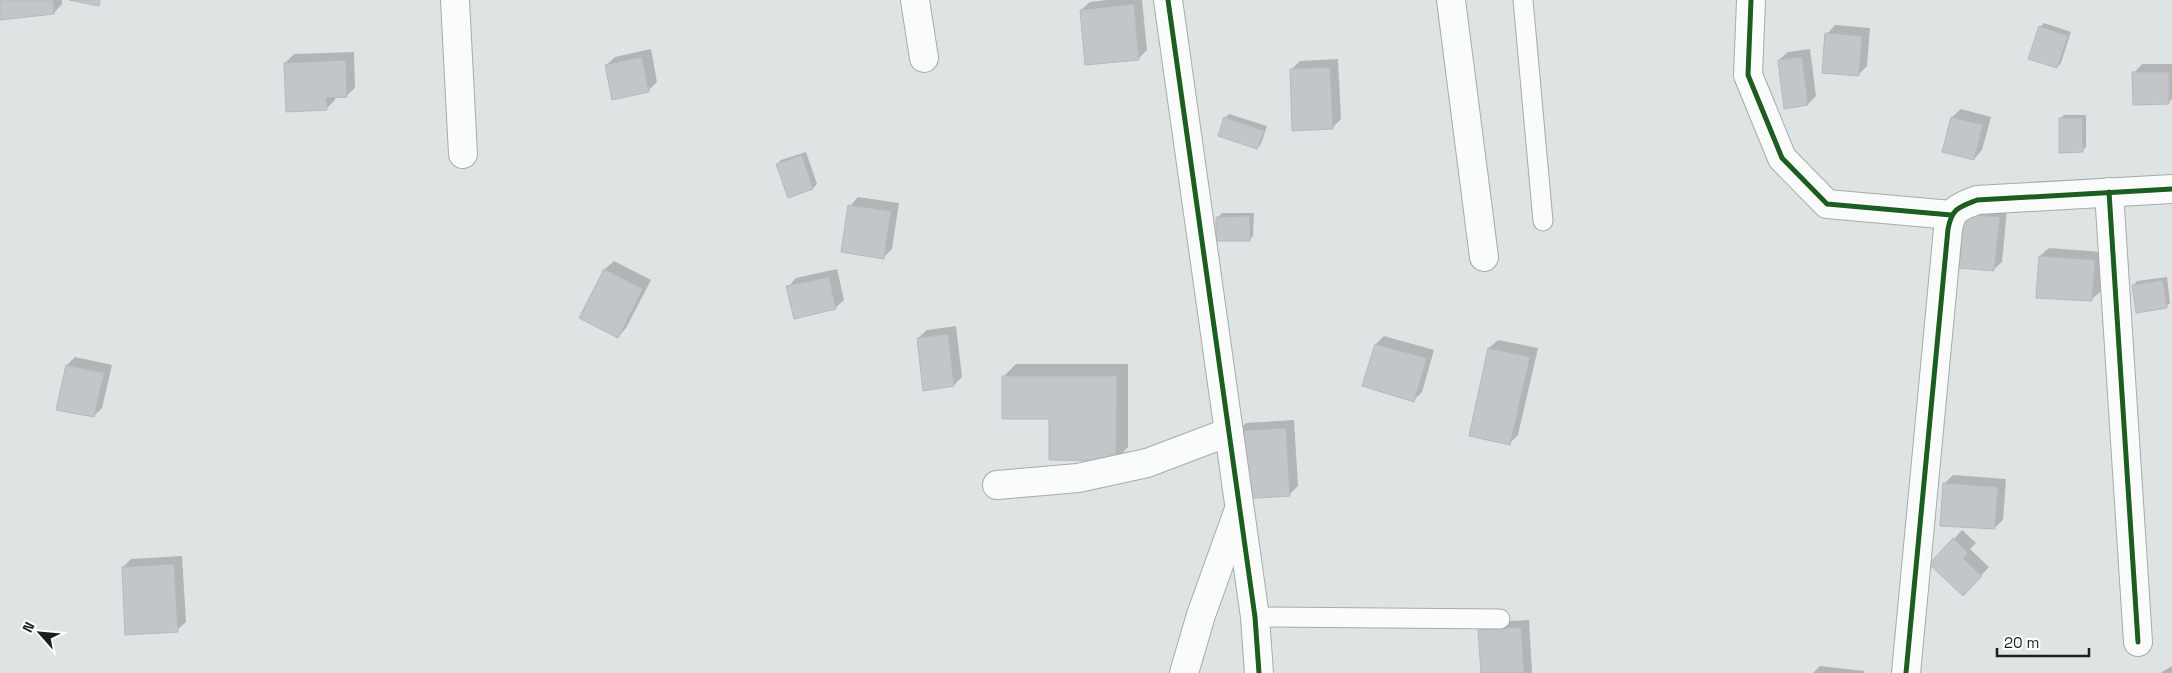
<svg xmlns="http://www.w3.org/2000/svg" width="2172" height="673" viewBox="0 0 2172 673" font-family="'Space Grotesk',sans-serif">
	<style>
		.shadow { fill: #0003 }
		.building { fill: #c2c6c8; stroke: #b5b9ba }
		.lines { fill: none; stroke-linecap: round; stroke-linejoin: round }
		.lane-casing { stroke: #a7abab; stroke-width: 21 }
		.street-casing { stroke: #a7abab; stroke-width: 30 }
		.lane { stroke: #fafbfb; stroke-width: 19 }
		.street { stroke: #fafbfb; stroke-width: 28 }
		.cycleway-casing { stroke: #fff; stroke-width: 8 }
		.cycleway { stroke: #1b5e20; stroke-width: 5 }
	</style>
	<rect width="100%" height="100%" fill="#dee3e3"/>
	<g class="shadow">
		<polygon points="0,0 62,0 62,4 54,13 0,19"/>
		<polygon points="1107,0 1142,0 1147,50 1139,58 1081,10 1090,2"/>
		<polygon points="2044,23 2071,32 2061,63 2057,67 2040,27"/>
		<polygon points="1835,25 1870,28 1867,66 1859,74 1827,34"/>
		<polygon points="651,49 657,82 649,90 613,98 606,65 615,57"/>
		<polygon points="1810,49 1816,96 1808,104 1779,60 1788,52"/>
		<polygon points="354,52 355,88 346,96 335,97 335,100 326,109 285,63 294,54"/>
		<polygon points="1338,59 1341,119 1332,128 1291,70 1300,61"/>
		<polygon points="2142,64 2172,64 2172,99 2168,103 2134,73"/>
		<polygon points="1961,109 1991,117 1982,150 1974,159 1952,117"/>
		<polygon points="1229,114 1267,126 1261,144 1257,148 1225,118"/>
		<polygon points="2064,115 2086,115 2086,147 2082,151 2060,119"/>
		<polygon points="806,152 817,184 813,188 788,197 777,164 781,160"/>
		<polygon points="858,197 899,203 892,249 883,258 850,206"/>
		<polygon points="2007,209 2002,262 1993,270 1966,214"/>
		<polygon points="1222,213 1254,213 1253,236 1249,240 1218,217"/>
		<polygon points="2049,248 2103,252 2100,292 2091,300 2040,256"/>
		<polygon points="614,261 651,280 626,328 618,337 580,318 605,269"/>
		<polygon points="837,269 844,300 835,308 788,287 796,278"/>
		<polygon points="2167,277 2170,303 2166,307 2133,286 2137,281"/>
		<polygon points="956,326 962,377 954,385 918,338 927,330"/>
		<polygon points="1384,336 1434,350 1422,392 1414,400 1376,344"/>
		<polygon points="1498,340 1538,348 1518,435 1510,443 1470,435 1489,348"/>
		<polygon points="75,357 112,365 102,408 94,416 67,365"/>
		<polygon points="1016,364 1128,364 1128,447 1116,460 1051,418 1004,376"/>
		<polygon points="1294,420 1298,486 1290,494 1237,432 1246,423"/>
		<polygon points="1953,475 2006,479 2003,520 1994,528 1944,484"/>
		<polygon points="1962,530 1976,543 1970,549 1989,567 1971,586 1931,564"/>
		<polygon points="182,556 186,622 177,630 123,567 131,559"/>
		<polygon points="1529,620 1532,673 1482,673 1480,631 1488,622"/>
		<polygon points="1820,666 1864,671 1864,673 1813,673"/>
		<polygon points="2172,666 2172,673 2161,673 2162,672"/>
	</g>
	<g class="building">
		<polygon points="0,0 53,0 54,14 0,20"/>
		<polygon points="69,0 100,0 99,6"/>
		<polygon points="1134,4 1139,60 1085,65 1080,10"/>
		<polygon points="2039,26 2068,36 2057,68 2028,59"/>
		<polygon points="1825,33 1862,36 1859,76 1822,73"/>
		<polygon points="642,57 649,92 612,100 605,65"/>
		<polygon points="1802,57 1808,105 1784,109 1778,60"/>
		<polygon points="346,60 347,97 326,98 327,110 286,112 284,63"/>
		<polygon points="1330,67 1333,129 1292,131 1290,69"/>
		<polygon points="2132,72 2169,72 2169,104 2133,105"/>
		<polygon points="1224,117 1264,131 1257,149 1218,136"/>
		<polygon points="1951,117 1983,125 1974,160 1942,152"/>
		<polygon points="2059,118 2082,118 2083,152 2059,153"/>
		<polygon points="802,155 813,189 788,198 776,164"/>
		<polygon points="848,205 891,211 884,259 841,252"/>
		<polygon points="1964,214 2000,217 1994,271 1959,268"/>
		<polygon points="1250,216 1250,241 1216,241 1216,217"/>
		<polygon points="2039,256 2095,260 2092,301 2036,298"/>
		<polygon points="604,269 643,289 618,338 579,318"/>
		<polygon points="829,277 836,309 794,319 786,286"/>
		<polygon points="2163,280 2167,308 2136,313 2132,285"/>
		<polygon points="948,334 954,386 923,391 917,338"/>
		<polygon points="1375,344 1427,358 1414,402 1362,386"/>
		<polygon points="1488,348 1530,357 1510,445 1469,436"/>
		<polygon points="66,365 104,373 94,417 56,410"/>
		<polygon points="1002,376 1117,376 1116,461 1049,460 1049,419 1002,419"/>
		<polygon points="1286,428 1290,496 1240,499 1236,431"/>
		<polygon points="1943,483 1998,487 1995,529 1940,526"/>
		<polygon points="1953,538 1968,553 1963,558 1982,576 1963,596 1929,564"/>
		<polygon points="174,564 178,632 125,635 122,567"/>
		<polygon points="1521,627 1524,673 1481,673 1478,630"/>
	</g>
	<g class="lines">
		<defs>
			<g id="lane">
				<polyline points="1523,0 1543,221"/>
				<polyline points="1255,617 1500,619"/>
			</g>
			<g id="street">
				<polyline points="455,0 463,154"/>
				<polyline points="915,0 924,58"/>
				<polyline points="1168,0 1255,617 1259,673"/>
				<polyline points="1451,0 1484,257"/>
				<polyline points="1751,0 1748,75 1782,158 1827,204 1951,215"/>
				<polyline points="2109,192 2138,642"/>
				<polyline points="997,485 1078,478 1147,463 1229,432"/>
				<polyline points="1184,673 1201,615 1238,512"/>
				<path d="M1906,673L1948,229C1952,208 1959,207 1977,200L2172,189"/>
			</g>
		</defs>
		<use href="#lane" class="lane-casing"/>
		<use href="#street" class="street-casing"/>
		<use href="#lane" class="lane"/>
		<use href="#street" class="street"/>
		<defs>
			<g id="cycleway">
				<polyline points="1168,0 1255,617 1259,673"/>
				<polyline points="1751,0 1748,75 1782,158 1827,204 1951,215"/>
				<polyline points="2109,192 2138,642"/>
				<path d="M1906,673L1948,229C1952,208 1959,207 1977,200L2172,189"/>
			</g>
		</defs>
		<use href="#cycleway" class="cycleway-casing"/>
		<use href="#cycleway" class="cycleway"/>
	</g>
	<g transform="translate(40 633) rotate(297)" stroke="#ffffff" stroke-width="4" paint-order="stroke">
	<path d="M0-4L9 19L0 12L-9 19Z" fill="#1b1f1f"/>
	<text y="-8" font-size="14" font-weight="bold" text-anchor="middle" fill="#1b1f1f">N</text>
	</g>
	<path d="M1997 648v8h92v-8" fill="none" stroke="#1b1f1f" stroke-width="2.5"/>
	<text x="2004" y="648" font-size="15" fill="#1b1f1f" stroke="#ffffff" stroke-width="4" paint-order="stroke">20 m</text>
</svg>
